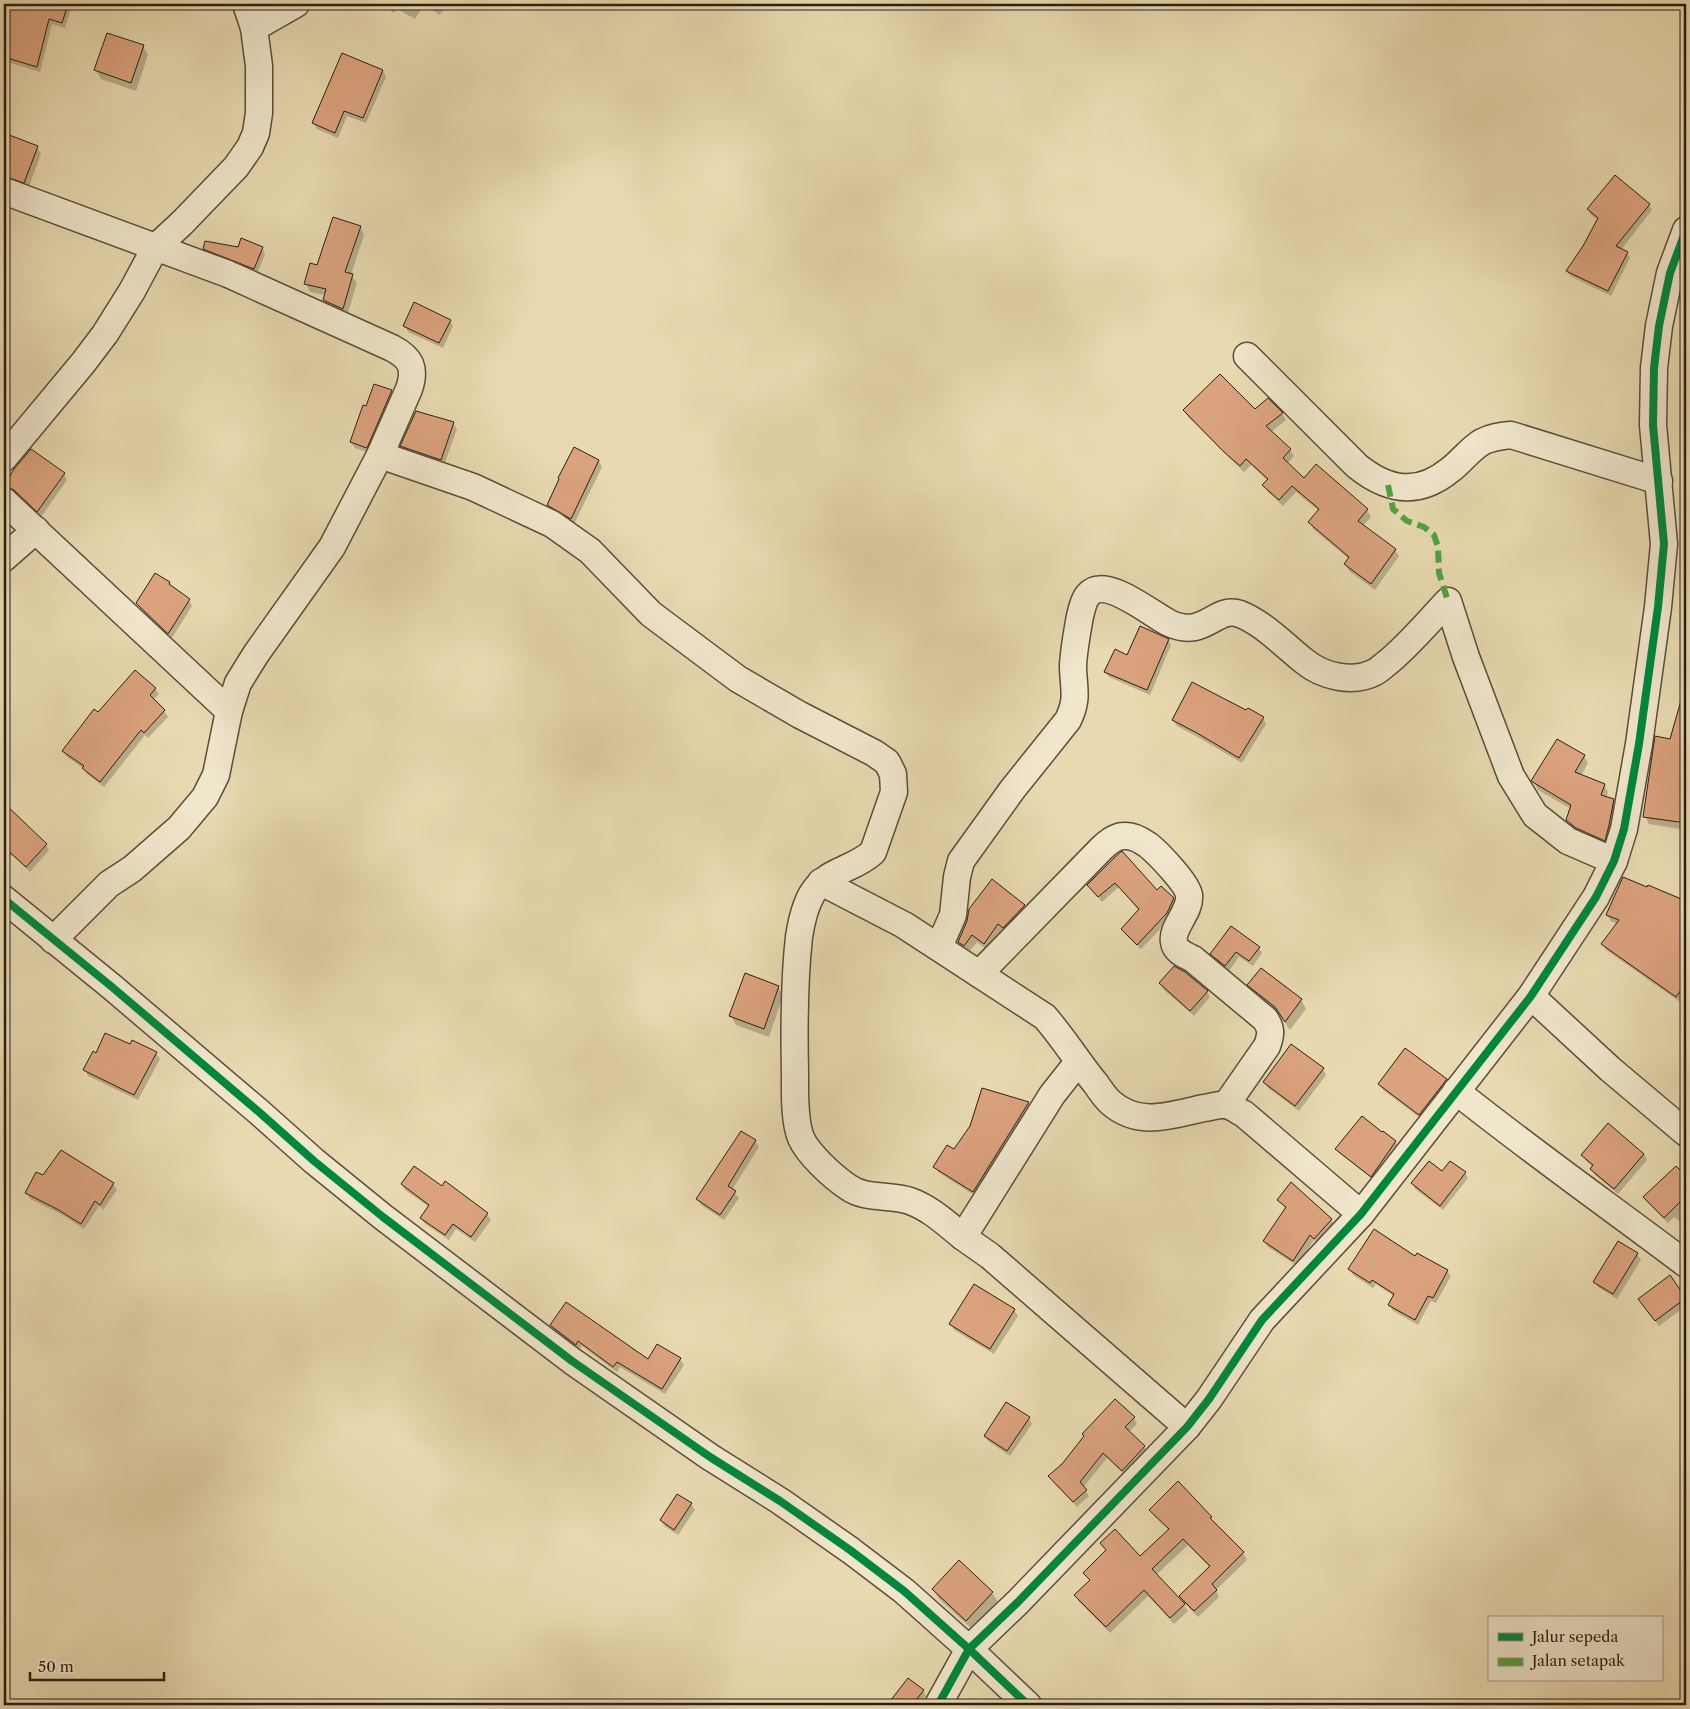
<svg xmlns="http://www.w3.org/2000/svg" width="1690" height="1709" viewBox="0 0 1690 1709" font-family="'Libre Caslon Text',serif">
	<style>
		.shadow { fill: #0003 }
		.building { fill: #daa27d; stroke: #2b1f16 }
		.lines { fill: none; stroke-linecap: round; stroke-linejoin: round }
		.minor-casing { stroke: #5a4e3c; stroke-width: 29 }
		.minor { stroke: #f0e6cc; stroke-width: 26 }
		.quiet { stroke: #51a240; stroke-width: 6; stroke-dasharray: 12 6; stroke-linecap: butt }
		.cycleway-casing { stroke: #f0e6cc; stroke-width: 11 }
		.cycleway { stroke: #00873e; stroke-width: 8 }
	</style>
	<rect width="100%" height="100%" fill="#e8d9b0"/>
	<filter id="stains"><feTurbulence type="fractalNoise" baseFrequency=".004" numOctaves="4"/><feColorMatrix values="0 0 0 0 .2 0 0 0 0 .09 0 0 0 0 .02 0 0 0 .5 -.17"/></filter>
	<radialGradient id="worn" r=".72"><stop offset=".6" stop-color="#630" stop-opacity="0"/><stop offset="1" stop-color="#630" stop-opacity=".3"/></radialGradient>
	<g class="shadow">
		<polygon points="12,4 72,4 65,28 52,24 40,72 4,61 4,34"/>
		<polygon points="380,4 448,4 440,15 424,5 415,19 397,9 394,13"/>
		<polygon points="143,46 148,55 136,91 101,79 96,70"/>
		<polygon points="383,71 386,77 366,123 347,116 338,138 317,129 314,123"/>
		<polygon points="4,133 37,147 41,154 28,189 4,184"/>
		<polygon points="1649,205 1652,210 1621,250 1627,253 1630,258 1611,296 1570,276 1567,271 1584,246 1598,220 1591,215 1588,209"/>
		<polygon points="360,227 364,235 351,275 357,283 347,316 329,308 324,300 325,295 310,292 306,284"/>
		<polygon points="262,248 265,254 257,274 208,255 205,249"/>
		<polygon points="450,321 453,326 443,348 408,332 405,326"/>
		<polygon points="391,391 395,397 370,453 355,448 351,442 367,407"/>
		<polygon points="1268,400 1282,414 1286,420 1271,432 1290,450 1294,456 1287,464 1304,479 1367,510 1371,517 1363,526 1395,550 1399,556 1375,590 1349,571 1345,564 1349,559 1313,529 1310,522 1319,511 1296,492 1283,506 1268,492 1264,485 1268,481 1251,465 1244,472 1188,417 1184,410 1255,410"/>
		<polygon points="453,423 457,429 444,465 405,452 402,446"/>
		<polygon points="599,461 602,467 574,524 552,511 548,505"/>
		<polygon points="15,469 64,474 67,480 41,517 18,495 12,492 7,492 4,487"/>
		<polygon points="169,583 172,588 189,600 192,606 172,638 141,609 137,603"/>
		<polygon points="1168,640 1171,645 1150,695 1109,677 1105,671 1128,656"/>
		<polygon points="1686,688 1686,830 1649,824 1645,816 1671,740"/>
		<polygon points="155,689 159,694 153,700 164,711 168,717 148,738 145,735 104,787 87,774 83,768 67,757 64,752 98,714"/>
		<polygon points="1263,718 1266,724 1242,763 1201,739 1177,726 1173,720"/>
		<polygon points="1557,740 1584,756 1588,763 1581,776 1604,785 1608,792 1606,798 1613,800 1617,808 1608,847 1581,835 1572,827 1568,820 1571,809 1538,790 1533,781"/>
		<polygon points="7,808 46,845 49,850 30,872 12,855 4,864 4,811"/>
		<polygon points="1114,859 1157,892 1173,899 1176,905 1170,919 1141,949 1125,934 1122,929 1139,911 1119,887 1102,902 1089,885"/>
		<polygon points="992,881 1024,906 1029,913 989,951 977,942 968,953 963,950 959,942"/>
		<polygon points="1649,887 1686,902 1686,994 1680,1002 1606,950 1603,944 1617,924 1611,921 1607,915"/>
		<polygon points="1259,948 1262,953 1253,966 1239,957 1229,971 1215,960 1212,954"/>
		<polygon points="1160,983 1207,992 1210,997 1194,1016 1163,989"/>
		<polygon points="1249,985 1301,1000 1306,1009 1290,1030 1281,1017 1254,994"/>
		<polygon points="778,987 783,996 769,1037 736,1025 731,1016"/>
		<polygon points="131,1046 156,1053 160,1059 138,1100 88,1076 85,1070 97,1054"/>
		<polygon points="1323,1069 1326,1075 1299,1111 1268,1088 1264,1082"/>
		<polygon points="1446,1080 1449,1086 1423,1120 1383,1090 1379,1084"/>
		<polygon points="983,1089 1029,1103 1032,1109 977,1197 938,1172 935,1167 954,1151 972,1126"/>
		<polygon points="742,1132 755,1141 759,1147 732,1190 739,1198 724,1220 701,1205 698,1199"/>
		<polygon points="1383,1132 1395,1142 1398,1146 1374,1180 1339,1153 1337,1149"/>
		<polygon points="1644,1154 1647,1160 1618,1194 1595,1175 1592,1169 1593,1167 1586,1161 1583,1155"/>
		<polygon points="1676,1167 1686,1178 1686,1226 1674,1217 1668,1223 1648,1203 1645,1198"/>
		<polygon points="1465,1173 1468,1178 1443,1210 1415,1189 1413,1184"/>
		<polygon points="43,1177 113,1184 117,1190 103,1210 99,1206 84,1229 61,1214 30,1199 27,1193"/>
		<polygon points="445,1183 487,1214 491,1220 475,1242 456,1229 449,1240 425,1224 421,1218 429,1207 405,1190 402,1184 442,1188"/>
		<polygon points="1291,1184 1331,1220 1335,1226 1318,1244 1314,1240 1297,1266 1268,1247 1264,1241 1286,1209 1278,1200"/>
		<polygon points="1637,1254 1641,1260 1617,1299 1598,1287 1595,1282"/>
		<polygon points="1415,1257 1447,1271 1451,1276 1436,1303 1431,1301 1418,1325 1393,1311 1389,1305 1394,1296 1376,1284 1373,1288 1353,1275 1349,1269"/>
		<polygon points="1670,1277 1686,1298 1686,1306 1659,1326 1643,1305"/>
		<polygon points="975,1285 1014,1310 1018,1316 994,1354 954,1330 951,1324"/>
		<polygon points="551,1325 648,1361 680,1359 684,1365 665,1394 620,1367 617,1372 582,1346 579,1350 555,1331"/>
		<polygon points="1029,1418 1032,1424 1010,1456 988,1441 985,1436"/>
		<polygon points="1134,1418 1137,1424 1129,1432 1144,1447 1148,1453 1126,1476 1107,1458 1083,1488 1089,1496 1077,1507 1053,1482 1050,1477"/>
		<polygon points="1178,1483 1211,1518 1215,1525 1243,1553 1247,1560 1216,1590 1219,1597 1198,1617 1184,1603 1180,1596 1210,1568 1188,1545 1156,1575 1184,1605 1188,1611 1174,1624 1148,1596 1110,1633 1079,1602 1076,1596 1091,1581 1085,1573 1107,1551 1102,1543 1140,1558 1169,1530 1155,1517 1151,1510"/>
		<polygon points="678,1495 691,1504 695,1510 678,1535 664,1526 661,1520"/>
		<polygon points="934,1590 992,1593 998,1602 972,1629 939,1599"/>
		<polygon points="908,1680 923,1691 926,1696 919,1705 889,1705"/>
		<polygon points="870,1698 880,1705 865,1705"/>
	</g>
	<g class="building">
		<polygon points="10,4 68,4 62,23 49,19 37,67 4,57 4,28"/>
		<polygon points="107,33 144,45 131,83 94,70"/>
		<polygon points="342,53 383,70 363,118 344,111 335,133 312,123"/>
		<polygon points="4,133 38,146 24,183 4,176"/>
		<polygon points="1615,175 1650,204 1616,246 1628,252 1608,291 1566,271 1583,246 1598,218 1587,209"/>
		<polygon points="333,217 361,226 345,272 353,274 343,309 323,300 326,289 304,284 310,263 317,265"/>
		<polygon points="241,238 263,247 254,269 203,249 205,241 238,247"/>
		<polygon points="414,302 451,320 439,343 403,326"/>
		<polygon points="1220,374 1255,409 1268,398 1283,413 1266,426 1291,449 1283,458 1304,478 1316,464 1368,509 1358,521 1396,549 1371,584 1344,564 1349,557 1308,522 1319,509 1292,486 1279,500 1262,485 1268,479 1246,459 1240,466 1224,452 1183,410"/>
		<polygon points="374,384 392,390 367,448 350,442 363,405 366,406"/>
		<polygon points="416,411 454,422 441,460 400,446"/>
		<polygon points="574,447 599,460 571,519 547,505 559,479 558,478"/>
		<polygon points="31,449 65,473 37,512 14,490 4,486 14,469"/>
		<polygon points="155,573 170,582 169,584 190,599 168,634 136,603"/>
		<polygon points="1140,626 1169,639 1147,690 1104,672 1115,649 1127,655"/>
		<polygon points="135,670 156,688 150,695 165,710 144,733 141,730 100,782 82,768 84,766 62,751 94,709 98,712"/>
		<polygon points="1192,682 1246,710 1248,708 1264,717 1239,758 1197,733 1172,720"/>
		<polygon points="1682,697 1686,698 1686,823 1643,817 1655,736 1670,739"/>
		<polygon points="1557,739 1585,755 1575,772 1605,784 1601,795 1614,799 1609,825 1605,841 1576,828 1566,820 1571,805 1531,781"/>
		<polygon points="4,803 47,844 26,867 4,847"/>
		<polygon points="1122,851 1157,890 1161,886 1174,898 1167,913 1137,945 1121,929 1139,909 1115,883 1098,897 1087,885 1114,858"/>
		<polygon points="1623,877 1647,887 1648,885 1686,901 1686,983 1676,997 1601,944 1619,920 1606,915"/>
		<polygon points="992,879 1025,905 1003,928 998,924 984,944 972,935 964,946 958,942 967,921 969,909"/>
		<polygon points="1231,926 1260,947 1249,961 1236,952 1225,966 1210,954"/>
		<polygon points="1174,966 1185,972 1208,991 1190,1011 1159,983"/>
		<polygon points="1261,968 1302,999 1285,1022 1275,1007 1247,985"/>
		<polygon points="745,973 779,986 764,1029 729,1016"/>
		<polygon points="105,1033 130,1044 132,1040 157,1052 134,1095 83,1070 93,1051 96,1053"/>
		<polygon points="1291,1044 1324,1068 1295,1106 1263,1082"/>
		<polygon points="1405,1048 1447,1079 1419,1115 1378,1084"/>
		<polygon points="982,1088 1029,1102 973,1192 933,1167 947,1145 954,1149 970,1126"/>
		<polygon points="1362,1116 1382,1132 1383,1131 1396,1141 1371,1177 1335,1149"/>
		<polygon points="1608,1123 1644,1154 1614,1189 1590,1169 1593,1165 1581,1155"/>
		<polygon points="741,1131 756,1140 728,1186 736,1191 720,1215 696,1199"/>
		<polygon points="61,1150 114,1183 100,1205 95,1201 81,1224 57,1209 25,1193 36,1172 43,1175"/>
		<polygon points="1429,1161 1442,1171 1450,1161 1466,1172 1440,1206 1411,1183"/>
		<polygon points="414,1166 442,1186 445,1181 488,1213 471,1237 453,1224 445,1235 420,1218 429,1205 401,1184"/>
		<polygon points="1676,1166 1686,1176 1686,1196 1664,1218 1643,1197"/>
		<polygon points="1291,1182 1332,1219 1314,1239 1310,1235 1293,1261 1263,1241 1286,1207 1277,1200"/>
		<polygon points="1374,1229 1415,1256 1417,1253 1448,1270 1433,1298 1428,1296 1415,1320 1388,1305 1394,1294 1372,1280 1370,1283 1348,1269"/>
		<polygon points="1618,1241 1638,1253 1613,1294 1593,1282"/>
		<polygon points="1670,1275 1686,1298 1655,1321 1638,1299"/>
		<polygon points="974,1284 1015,1309 990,1349 949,1324"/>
		<polygon points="566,1302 648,1359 657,1344 681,1358 662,1389 617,1362 613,1367 578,1341 576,1345 550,1325"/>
		<polygon points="1115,1399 1135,1417 1125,1427 1145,1446 1122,1471 1103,1453 1080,1482 1087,1490 1073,1502 1048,1476 1062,1464 1084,1436 1082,1434"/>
		<polygon points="1006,1402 1030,1417 1007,1451 984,1436"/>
		<polygon points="1178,1481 1212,1517 1210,1518 1244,1552 1212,1584 1217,1590 1194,1611 1179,1596 1210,1566 1183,1539 1152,1569 1185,1604 1170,1618 1144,1590 1106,1627 1074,1595 1090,1580 1083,1573 1106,1550 1100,1543 1115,1529 1140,1556 1169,1529 1149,1510"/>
		<polygon points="677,1494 692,1503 674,1530 660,1520"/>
		<polygon points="959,1560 993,1592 966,1621 932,1589"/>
		<polygon points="908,1678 924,1690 912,1705 887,1705"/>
	</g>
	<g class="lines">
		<defs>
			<g id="minor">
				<polyline points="254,28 296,4"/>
				<path d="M4,191L228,274L392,348C411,358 416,368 409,389L380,455L332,547L256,654L238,683L229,711L216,775L205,797L179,828L132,869L109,884L53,940"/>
				<path d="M1247,356L1357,466C1388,491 1418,496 1450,470C1461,462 1470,449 1482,442C1491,437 1501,436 1511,435L1659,481"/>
				<path d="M380,455L473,487L552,524L590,551L651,614L738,679L800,715L874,753L887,762L893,774L894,792L873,852C854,870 826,870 812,894C805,906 801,924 799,937C794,982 794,1029 795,1074C795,1092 794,1121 801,1138C808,1154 833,1177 848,1187C866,1200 890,1194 910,1201C930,1208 947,1224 963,1237"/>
				<polyline points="4,458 83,363 105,334 132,291 155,248 182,223 236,167 250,147 256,133 259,113 259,66 254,28 246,4"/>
				<polyline points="4,501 229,711"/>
				<polyline points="4,558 36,530"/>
				<path d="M821,882L904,925L1045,1017C1064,1039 1078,1062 1096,1084C1100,1090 1105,1097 1110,1102C1139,1128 1171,1115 1204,1108C1211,1107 1220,1104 1227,1105C1233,1107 1238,1111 1244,1114L1361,1214"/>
				<polyline points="4,899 112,987 259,1112 314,1161 383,1217 572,1361 710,1457 780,1501 850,1550 904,1591 969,1649 938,1705"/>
				<path d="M939,947L953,915L957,877L961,861L1012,790L1068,720C1079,698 1073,687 1073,665C1074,648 1077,633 1080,616C1082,609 1083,601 1088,595C1105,575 1151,614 1169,623C1205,640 1215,605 1240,614C1263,623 1284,645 1304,661C1322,676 1353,684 1375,672C1379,670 1383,666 1387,663C1409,645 1428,622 1448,601L1466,657L1511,776L1535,815L1568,841L1614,861"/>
				<path d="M979,974L1101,849C1107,843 1115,836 1124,836C1133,835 1141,840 1148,845C1158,853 1187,883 1189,895C1191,912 1171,927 1174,942C1175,951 1185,955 1193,959L1265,1019C1272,1029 1271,1035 1267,1046L1226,1105"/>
				<polyline points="1531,996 1610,1069 1686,1133"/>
				<polyline points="1078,1062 1052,1095 963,1237 990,1256 1187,1427"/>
				<path d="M1456,1091C1531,1151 1609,1206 1686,1264"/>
				<polyline points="1028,1705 969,1649 1018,1602 1187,1427 1209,1399 1262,1320 1361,1214 1531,996 1596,897 1614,861 1624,829 1639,744 1658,607 1664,544 1653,425 1654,368 1659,326 1670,273 1686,230"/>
			</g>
		</defs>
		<use href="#minor" class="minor-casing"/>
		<use href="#minor" class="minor"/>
		<polyline class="quiet" points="1388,485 1393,509 1407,521 1424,527 1434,535 1438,547 1439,573 1448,601"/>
		<defs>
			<g id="cycleway">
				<polyline points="4,899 112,987 259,1112 314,1161 383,1217 572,1361 710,1457 780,1501 850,1550 904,1591 969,1649 938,1705"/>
				<polyline points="1028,1705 969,1649 1018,1602 1187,1427 1209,1399 1262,1320 1361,1214 1531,996 1596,897 1614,861 1624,829 1639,744 1658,607 1664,544 1653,425 1654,368 1659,326 1670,273 1686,230"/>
			</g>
		</defs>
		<use href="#cycleway" class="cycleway-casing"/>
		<use href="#cycleway" class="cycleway"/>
	</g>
	<rect width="1690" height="1709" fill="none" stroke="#e8d9b0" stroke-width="20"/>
	<rect x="5" y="5" width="1680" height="1699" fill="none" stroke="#2b1f16" stroke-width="2.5"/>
	<rect x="10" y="10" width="1670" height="1689" fill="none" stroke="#2b1f16"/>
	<rect x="1488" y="1616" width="175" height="65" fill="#f0e6cc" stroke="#a19683"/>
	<rect x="1498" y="1633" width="25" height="8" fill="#00873e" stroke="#a19683"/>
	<text x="1532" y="1642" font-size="15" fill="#2b1f16">Jalur sepeda</text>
	<rect x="1498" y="1658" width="25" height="8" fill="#51a240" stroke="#a19683"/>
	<text x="1532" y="1666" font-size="15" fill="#2b1f16">Jalan setapak</text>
	<path d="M30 1672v8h134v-8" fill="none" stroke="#2b1f16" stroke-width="2.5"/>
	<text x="38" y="1672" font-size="15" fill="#2b1f16" stroke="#f0e6cc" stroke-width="4" paint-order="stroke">50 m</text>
	<rect width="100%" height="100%" filter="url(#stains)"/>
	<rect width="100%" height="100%" fill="url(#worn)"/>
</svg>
